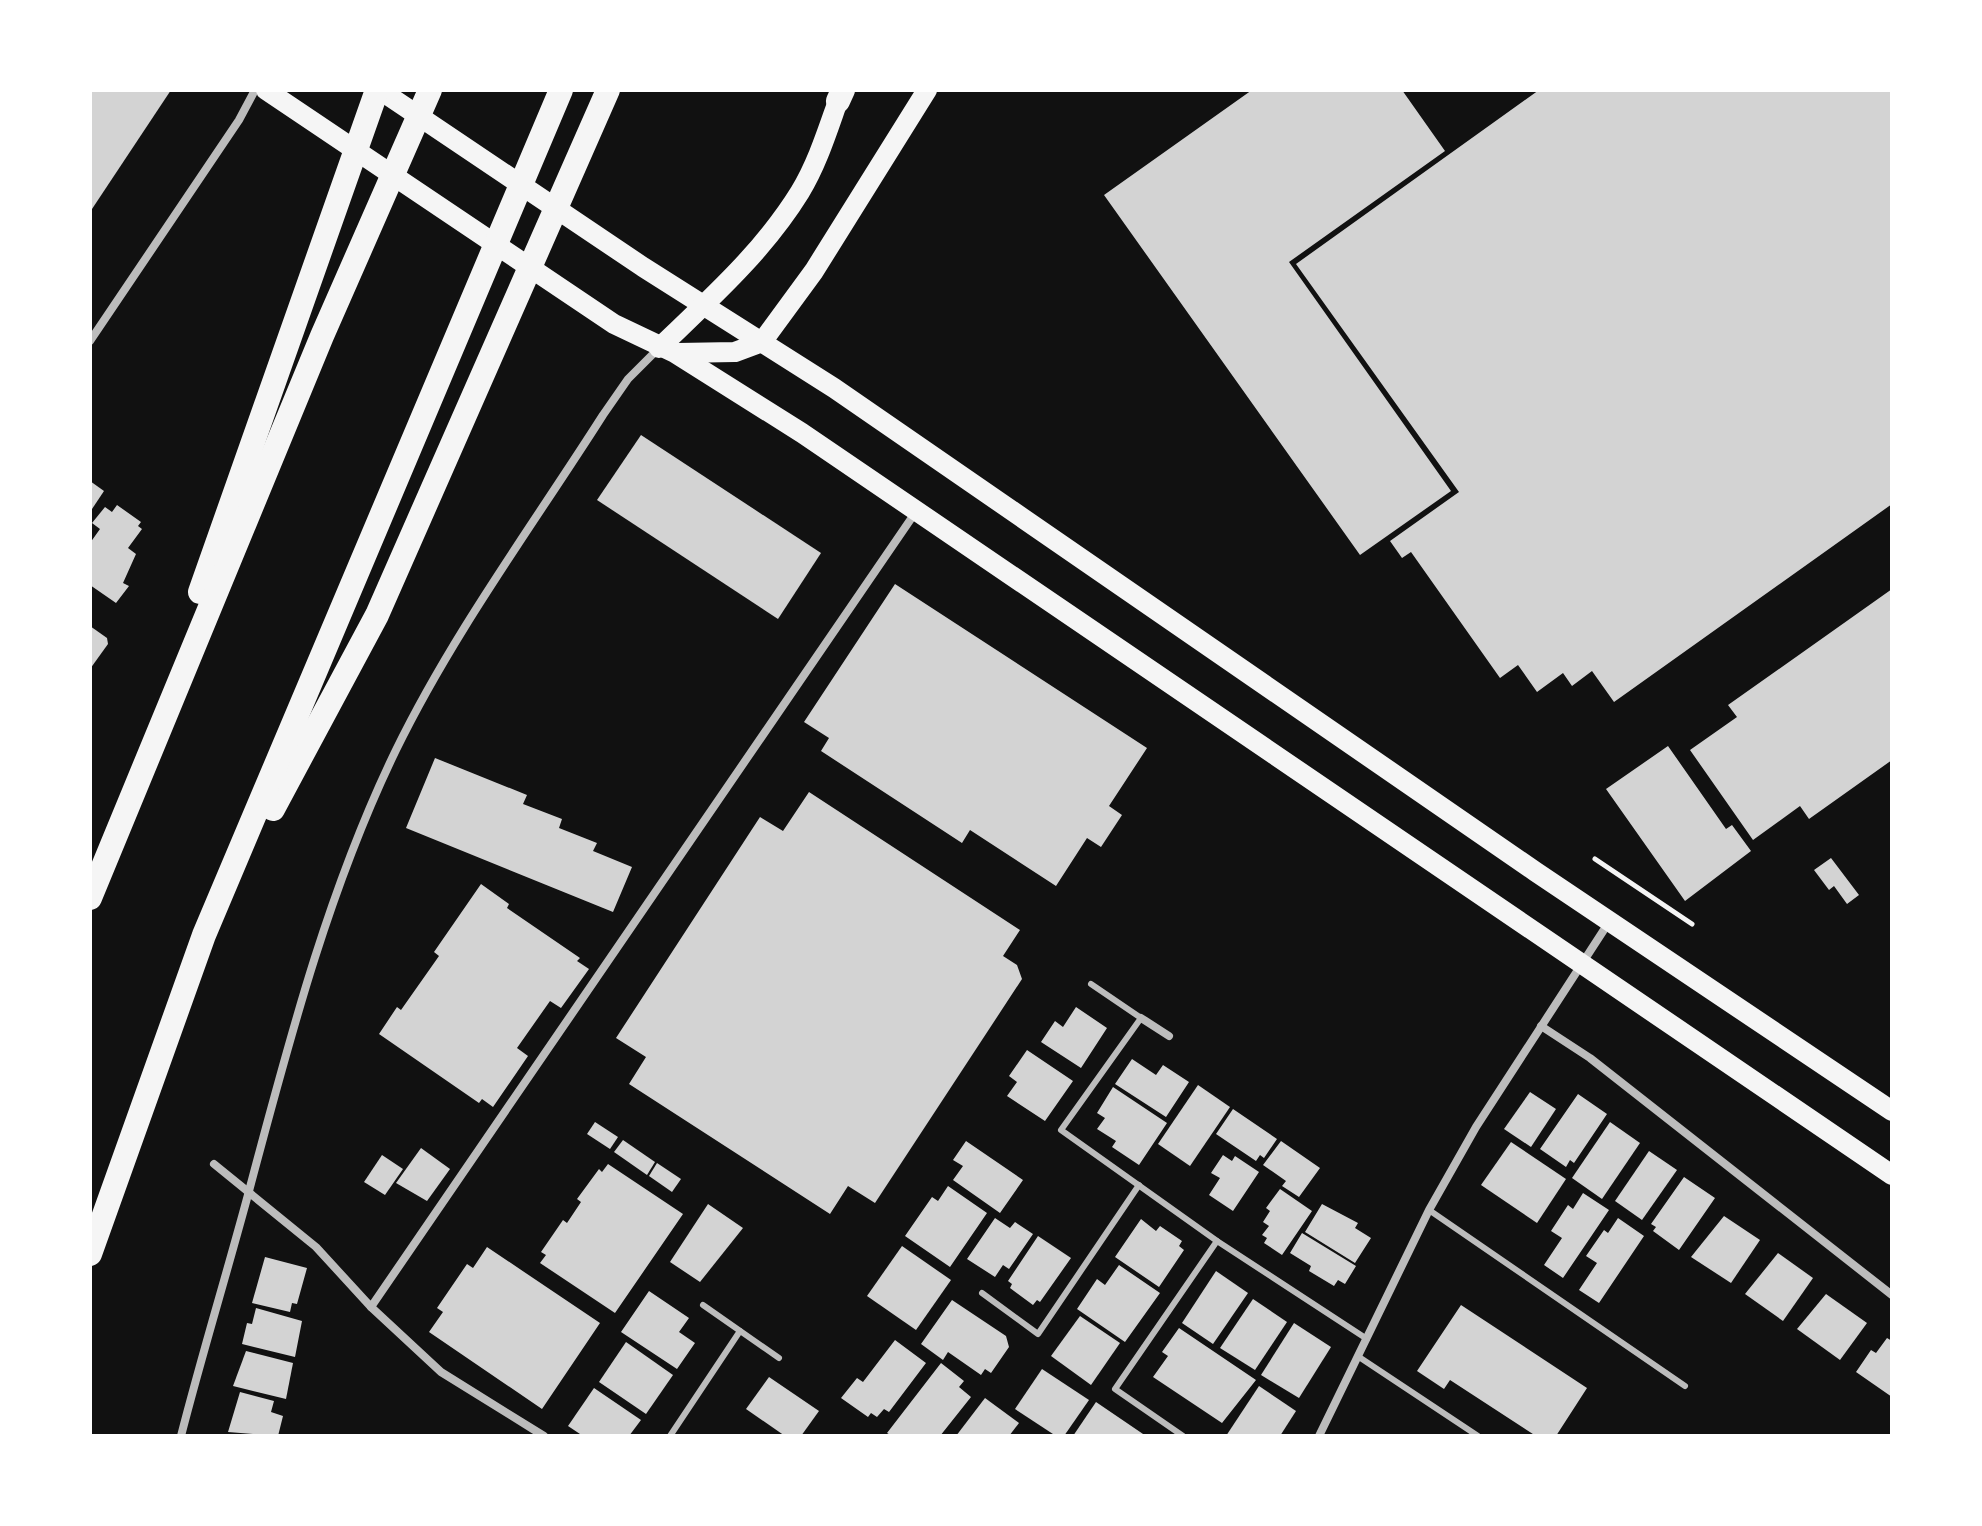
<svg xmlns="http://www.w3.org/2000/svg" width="1982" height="1526" viewBox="0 0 1982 1526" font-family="'Roboto Serif',serif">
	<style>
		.building { fill: #d3d3d3 }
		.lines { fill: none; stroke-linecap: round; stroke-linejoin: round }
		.path { stroke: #f5f5f5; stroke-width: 5 }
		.service { stroke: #bcbcbc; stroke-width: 6 }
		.minor { stroke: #bcbcbc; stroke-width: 8 }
		.primary { stroke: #f5f5f5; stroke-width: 20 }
		.motorway { stroke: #f5f5f5; stroke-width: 24 }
	</style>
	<rect width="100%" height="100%" fill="#111"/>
	<g class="building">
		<polygon points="90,90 171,90 90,212"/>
		<polygon points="1252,90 1402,90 1445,151 1289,262 1451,491 1360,555 1104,195"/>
		<polygon points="1539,90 1892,90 1892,504 1614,702 1592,671 1572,686 1563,673 1537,692 1518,665 1500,678 1411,552 1402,558 1390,541 1459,492 1296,264"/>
		<polygon points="641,435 821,553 778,619 597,500"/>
		<polygon points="90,481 104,491 90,512"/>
		<polygon points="117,505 141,522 138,526 142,529 128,548 136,554 123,583 129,586 116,603 90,585 90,543 100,529 92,523 105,507 112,512"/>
		<polygon points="895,584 1147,748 1109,806 1122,815 1101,847 1087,838 1056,886 970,830 962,843 821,751 829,738 804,722"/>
		<polygon points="1892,589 1892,760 1809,819 1800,806 1753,840 1690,750 1737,717 1728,705"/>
		<polygon points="90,626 107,638 108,644 90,669"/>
		<polygon points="1668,746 1726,829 1732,825 1751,851 1685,901 1606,789"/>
		<polygon points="435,758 527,795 523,804 562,819 559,828 597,843 593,851 632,867 613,912 406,828"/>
		<polygon points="809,792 1020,930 1003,956 1017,965 1022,979 875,1203 848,1186 830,1214 629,1084 646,1057 616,1038 760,817 783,831"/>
		<polygon points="1831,858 1859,895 1847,904 1834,886 1829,890 1814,870"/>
		<polygon points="481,884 509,904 507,908 580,958 577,961 589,969 561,1008 550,1001 517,1048 528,1056 493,1107 482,1099 479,1103 379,1034 397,1007 401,1010 439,956 434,952"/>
		<polygon points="1076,1007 1107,1028 1081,1068 1041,1042 1055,1021 1063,1027"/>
		<polygon points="1027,1050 1073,1081 1045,1121 1007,1096 1017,1082 1009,1076"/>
		<polygon points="1132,1059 1156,1075 1163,1065 1189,1082 1166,1117 1115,1084"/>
		<polygon points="1198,1085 1230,1107 1190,1166 1158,1144"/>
		<polygon points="1113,1087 1167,1123 1139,1165 1112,1147 1116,1141 1097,1129 1105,1118 1097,1113"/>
		<polygon points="1530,1092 1556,1109 1531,1147 1504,1129"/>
		<polygon points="1578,1094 1607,1114 1574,1163 1570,1160 1566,1167 1540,1149"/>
		<polygon points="1233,1109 1277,1139 1264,1158 1260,1155 1256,1161 1216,1134"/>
		<polygon points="595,1122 618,1137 610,1149 587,1134"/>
		<polygon points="1610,1122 1640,1143 1602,1199 1572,1178"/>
		<polygon points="623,1140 655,1162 647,1175 614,1152"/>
		<polygon points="966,1141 1023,1180 1000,1213 953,1180 963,1166 953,1160"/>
		<polygon points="1281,1141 1320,1168 1299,1197 1282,1186 1286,1181 1263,1165"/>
		<polygon points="1511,1142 1566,1179 1537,1223 1481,1185"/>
		<polygon points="421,1148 450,1169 427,1201 396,1183"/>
		<polygon points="1649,1151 1677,1170 1642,1220 1615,1201"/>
		<polygon points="382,1155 403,1169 385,1195 364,1182"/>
		<polygon points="1223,1155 1232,1161 1235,1156 1259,1172 1233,1211 1209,1195 1220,1178 1211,1173"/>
		<polygon points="657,1163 681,1179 672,1192 649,1176"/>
		<polygon points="608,1164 683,1214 615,1313 540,1263 546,1255 541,1252 563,1220 567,1223 581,1202 577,1199 599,1169 602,1172"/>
		<polygon points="1684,1177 1715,1198 1679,1250 1653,1231 1656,1227 1651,1224"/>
		<polygon points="948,1186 987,1213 950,1267 905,1236 932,1197 938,1201"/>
		<polygon points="1280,1189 1312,1211 1282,1255 1264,1243 1267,1238 1262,1235 1269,1226 1263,1222 1270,1211 1266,1208"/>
		<polygon points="1583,1193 1609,1210 1563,1278 1544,1265 1562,1238 1551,1231 1568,1205 1573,1209"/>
		<polygon points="708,1204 743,1228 700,1282 670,1262"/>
		<polygon points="1322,1204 1358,1223 1355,1228 1371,1238 1355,1263 1305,1232"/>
		<polygon points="1724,1216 1760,1240 1731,1283 1691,1257"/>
		<polygon points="995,1218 1010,1228 1015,1222 1033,1234 1009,1269 1003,1265 995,1277 967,1259"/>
		<polygon points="1618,1218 1644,1236 1599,1303 1579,1290 1597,1263 1586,1256 1604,1230 1608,1233"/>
		<polygon points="1141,1219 1156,1231 1160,1226 1182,1241 1179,1246 1184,1250 1159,1287 1115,1257"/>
		<polygon points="1302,1233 1356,1266 1345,1284 1338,1280 1334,1286 1309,1271 1311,1266 1290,1253"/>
		<polygon points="1038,1236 1071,1258 1040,1302 1037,1300 1033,1305 1010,1288 1012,1284 1008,1281"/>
		<polygon points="902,1246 951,1280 916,1330 867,1296"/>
		<polygon points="487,1247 600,1323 542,1409 429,1332 443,1312 437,1308 467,1264 473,1268"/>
		<polygon points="1778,1253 1813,1278 1783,1321 1745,1294"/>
		<polygon points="265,1257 307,1268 297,1304 292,1303 290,1312 252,1303"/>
		<polygon points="1119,1265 1160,1293 1125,1342 1077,1309 1097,1279 1105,1285"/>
		<polygon points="1216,1271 1248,1293 1213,1344 1182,1323"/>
		<polygon points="649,1291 689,1318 679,1332 695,1343 677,1369 621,1332"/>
		<polygon points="1826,1294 1867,1323 1840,1360 1797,1329"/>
		<polygon points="1253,1299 1287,1322 1255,1370 1220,1348"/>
		<polygon points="952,1300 1006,1336 1009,1347 991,1373 985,1369 981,1375 948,1352 943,1360 921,1344"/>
		<polygon points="1461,1305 1587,1388 1556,1436 1536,1436 1450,1380 1444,1389 1417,1371"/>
		<polygon points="256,1308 302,1321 295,1357 242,1344 247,1323 252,1324"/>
		<polygon points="1080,1316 1120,1343 1091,1385 1051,1356"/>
		<polygon points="1294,1323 1331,1347 1299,1398 1261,1375"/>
		<polygon points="1179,1328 1256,1380 1222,1423 1153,1377 1168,1356 1162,1352"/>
		<polygon points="1887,1338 1892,1341 1892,1397 1856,1372 1871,1350 1876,1353"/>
		<polygon points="895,1340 926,1363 889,1412 884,1409 877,1417 871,1413 868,1417 841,1398 857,1378 863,1382"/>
		<polygon points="626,1342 673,1375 646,1414 599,1382"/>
		<polygon points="246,1351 293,1363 286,1399 233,1386"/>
		<polygon points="941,1363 964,1381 959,1387 971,1397 940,1436 892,1436 887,1433"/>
		<polygon points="1042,1369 1089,1400 1064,1436 1056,1436 1015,1409"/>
		<polygon points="769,1377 819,1411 801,1436 785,1436 746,1409"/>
		<polygon points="1259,1386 1296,1411 1280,1436 1226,1436"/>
		<polygon points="594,1388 641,1420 629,1436 583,1436 568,1426"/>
		<polygon points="240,1392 274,1401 271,1412 283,1416 278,1436 228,1432"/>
		<polygon points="985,1398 1019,1423 1009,1436 956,1436"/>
		<polygon points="1096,1402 1146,1436 1073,1436"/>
	</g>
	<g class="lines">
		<polyline class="path" points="1595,859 1692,924"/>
		<g class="service">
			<polyline points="1091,984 1141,1018 1061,1130 1217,1241 1367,1339"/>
			<polyline points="1429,1210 1685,1386"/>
			<polyline points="982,1293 1038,1334 1139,1185"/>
			<polyline points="703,1305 779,1358"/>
			<polyline points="1359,1357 1478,1436"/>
			<polyline points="670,1436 740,1331"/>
			<polyline points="1183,1436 1115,1389 1217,1241"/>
		</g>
		<g class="minor">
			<polyline points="90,341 239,120 255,90"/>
			<polyline points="1141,1018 1169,1036"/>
			<polyline points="1541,1026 1590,1058 1892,1295"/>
			<polyline points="214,1164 316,1247 371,1307 915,513"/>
			<polyline points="371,1307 441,1372 544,1436"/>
			<path d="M181,1436C202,1354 227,1273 249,1191C289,1041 328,890 396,750C453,633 533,525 603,415L628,379L657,350"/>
			<polyline points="1319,1436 1429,1210 1476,1127 1609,922"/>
		</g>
		<g class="primary">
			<polyline points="266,90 614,324 675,353 802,433 1892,1175"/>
			<polyline points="380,90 643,267 834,388 1536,872 1892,1111"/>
			<path d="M659,348C710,299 763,252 800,192C817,164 827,132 838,101"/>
			<polyline points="678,353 735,352 762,342 814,271 927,90"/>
		</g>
		<g class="motorway">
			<polyline points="838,101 843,90"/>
			<polyline points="200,592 377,90"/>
			<polyline points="273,809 377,615 608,90"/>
			<polyline points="90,898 322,336 430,90"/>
			<polyline points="90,1254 204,935 561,90"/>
		</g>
	</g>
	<rect width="1982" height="1526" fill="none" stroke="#ffffff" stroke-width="184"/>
</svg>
